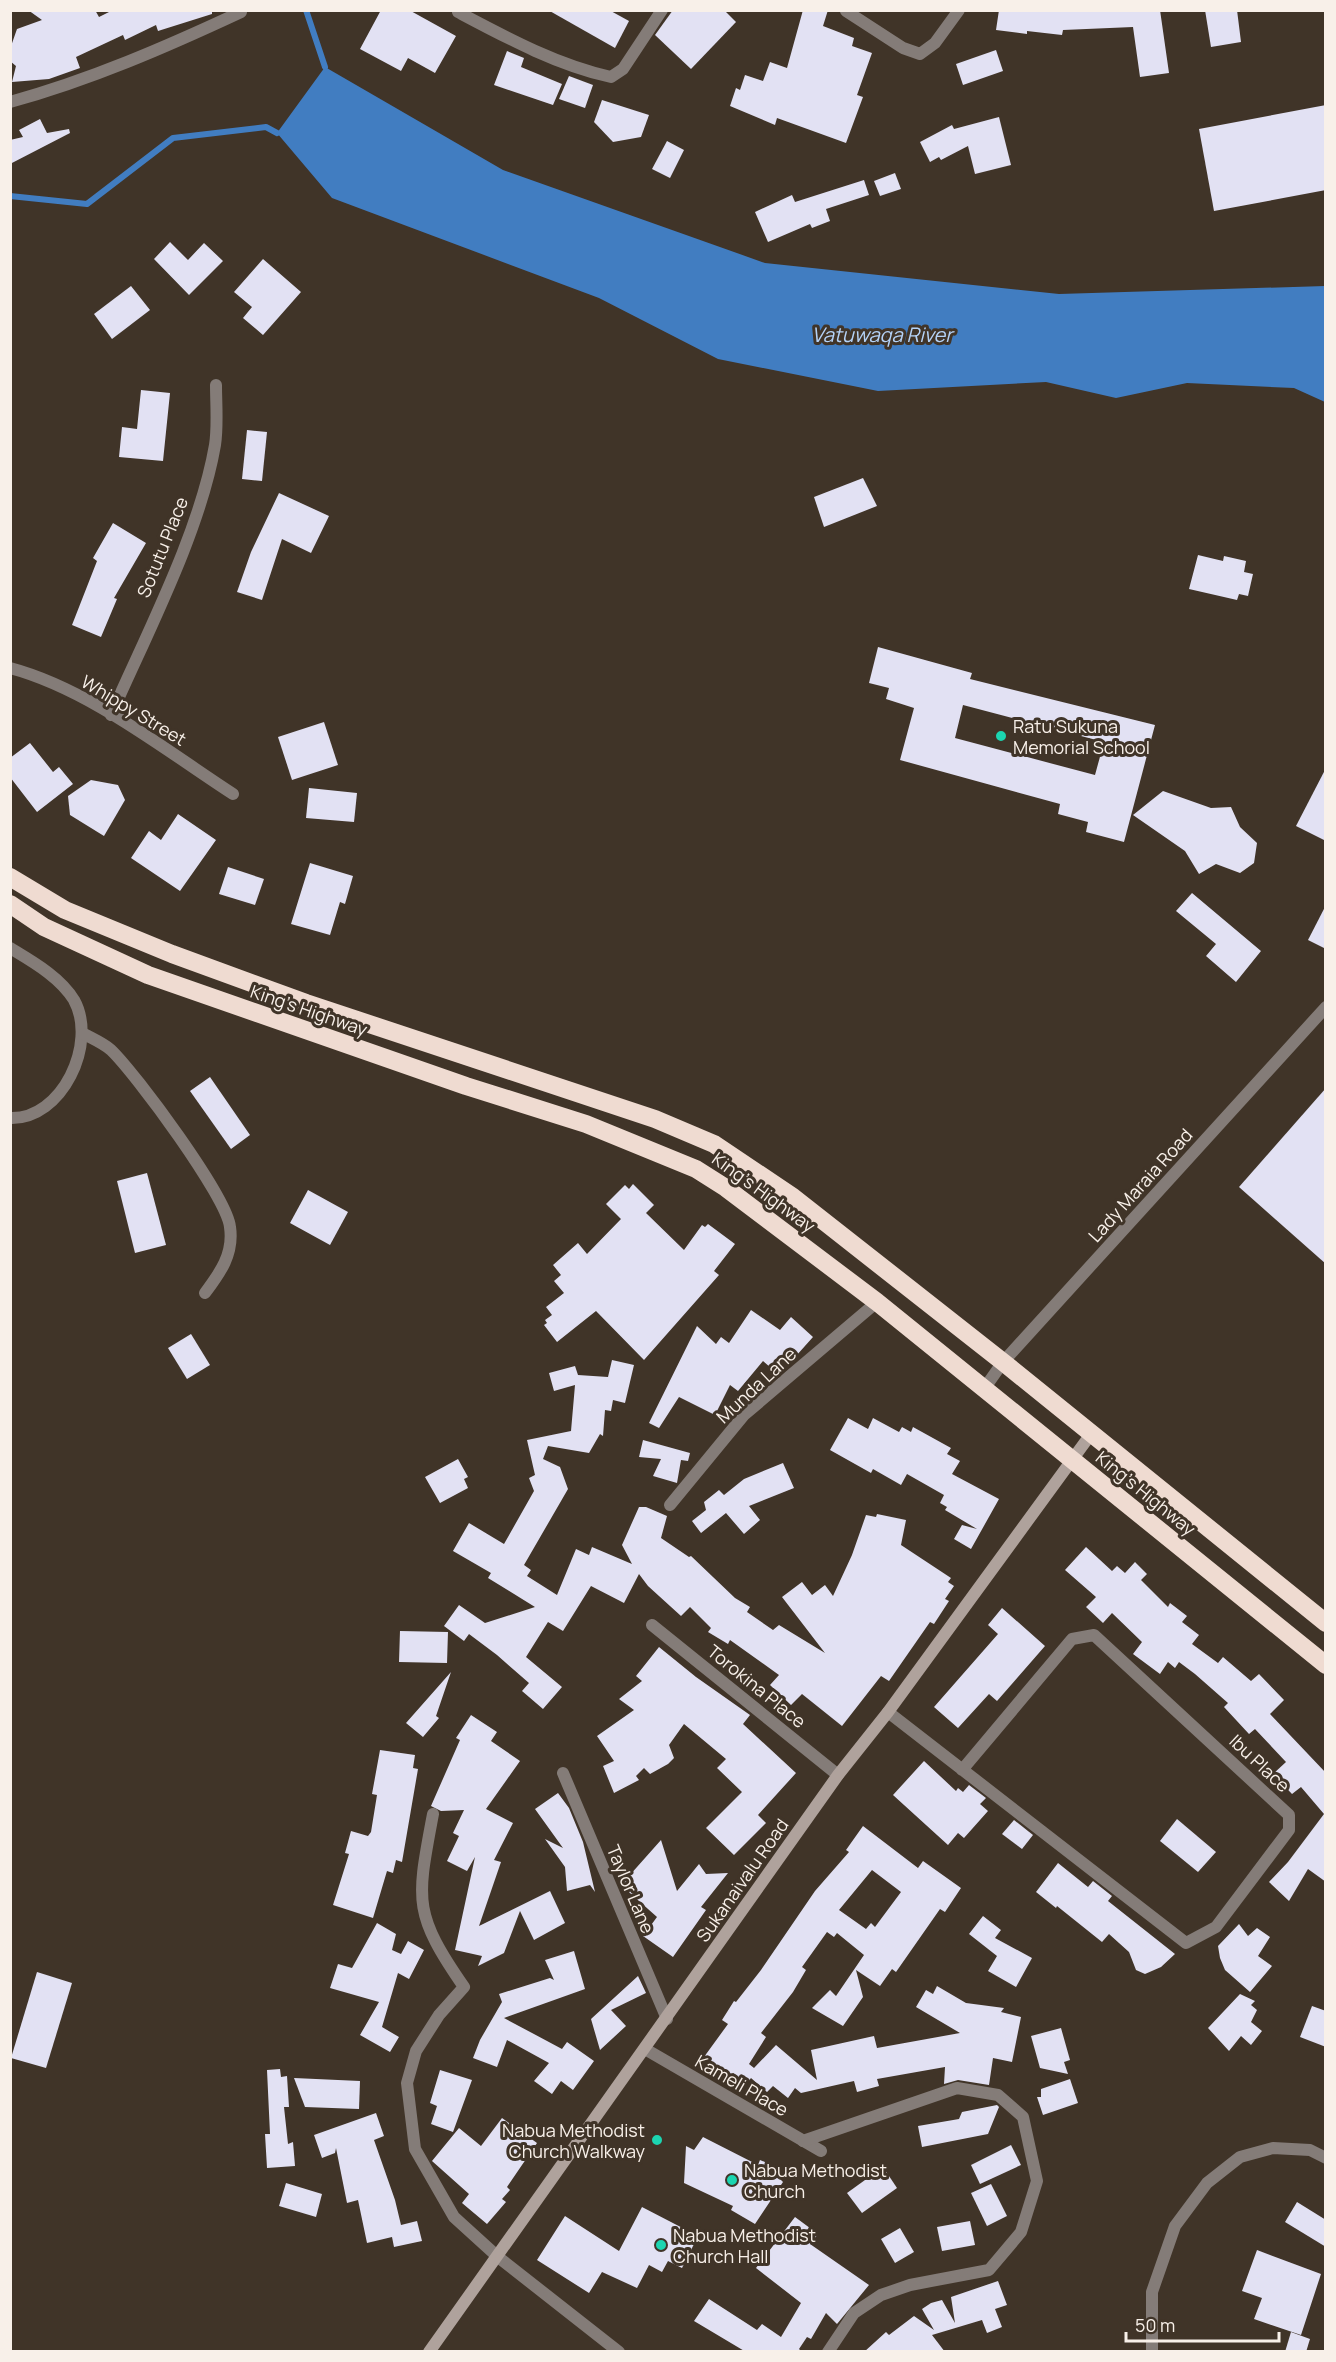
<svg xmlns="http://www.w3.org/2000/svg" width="1336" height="2362" viewBox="0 0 1336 2362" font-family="Manrope,sans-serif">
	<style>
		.water { fill: #417dc1 }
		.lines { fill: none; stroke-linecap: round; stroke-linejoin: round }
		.stream { stroke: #417dc1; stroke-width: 6 }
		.building { fill: #e2e1f3; fill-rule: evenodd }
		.lane { stroke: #847c78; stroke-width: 12 }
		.street { stroke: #847c78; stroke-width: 12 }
		.secondary { stroke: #afa29c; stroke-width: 12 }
		.highway { stroke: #efdbd1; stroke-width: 18 }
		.poi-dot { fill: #1cd5b1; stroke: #403428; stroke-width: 2 }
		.labels { text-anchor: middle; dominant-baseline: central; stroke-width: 6; stroke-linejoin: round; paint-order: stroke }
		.street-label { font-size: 18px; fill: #f8f0e9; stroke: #403428 }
		.poi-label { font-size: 18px; fill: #f8f0e9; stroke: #403428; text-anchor: start }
		.water-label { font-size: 20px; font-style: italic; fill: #b4d2f7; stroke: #403428 }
	</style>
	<rect width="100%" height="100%" fill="#403428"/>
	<polygon class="water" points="325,67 503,170 765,263 1059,294 1325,286 1325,402 1294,388 1187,383 1116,398 1046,382 878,391 718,359 599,298 332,198 277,133"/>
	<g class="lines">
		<g class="stream">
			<polyline points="306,10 325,67"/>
			<polyline points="10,196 87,204 173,138 266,127 277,133"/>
		</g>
	</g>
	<g class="building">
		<polygon points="28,10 95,10 99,17 113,10 212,10 212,14 158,31 156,25 125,40 123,35 76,57 80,68 49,79 12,82 16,66 10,61 10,49 17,29 42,20"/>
		<polygon points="381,10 409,10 456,36 435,73 408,58 401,71 360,49"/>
		<polygon points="548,10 609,10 629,21 615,48"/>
		<polygon points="673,10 724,10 736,22 691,69 655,35"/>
		<polygon points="803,10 828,10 823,26 854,38 852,46 872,53 857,95 863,97 846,143 777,118 775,125 730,106 736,88 740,90 745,75 763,81 770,62 787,68"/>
		<polygon points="999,10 1160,10 1169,73 1140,77 1133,27 1063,30 1062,35 1027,31 1027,34 996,30"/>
		<polygon points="1205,10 1237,10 1241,42 1211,47"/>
		<polygon points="996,50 1003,71 963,85 956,64"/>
		<polygon points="507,51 524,58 521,67 562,84 553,105 494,85"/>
		<polygon points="569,76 593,85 585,108 559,99"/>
		<polygon points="602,100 649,115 641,137 613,142 594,122"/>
		<polygon points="1326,105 1326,190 1214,211 1199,129"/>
		<polygon points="999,117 1011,165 975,174 968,146 941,160 939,157 930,162 920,142 952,125 954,129"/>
		<polygon points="40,119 47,133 69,129 70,133 10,164 10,140 23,137 19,130"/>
		<polygon points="667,141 684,150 670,178 652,169"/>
		<polygon points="895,173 901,189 880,196 874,181"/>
		<polygon points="864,180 869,195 826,209 830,221 812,228 810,224 768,242 755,212 792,195 795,202"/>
		<polygon points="170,242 188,260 204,243 223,261 189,295 154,259"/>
		<polygon points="263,259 301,292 263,335 243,318 252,307 234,292"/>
		<polygon points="131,286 150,310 112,339 94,314"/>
		<polygon points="141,390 170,393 163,461 119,457 122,427 137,429"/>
		<polygon points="247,430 267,432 262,481 242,479"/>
		<polygon points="863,478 877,506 824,527 814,497"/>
		<polygon points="279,493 329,516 311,553 282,539 262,600 237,592 251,552"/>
		<polygon points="113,523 146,543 114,598 117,599 101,637 72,625 97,561 93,558"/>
		<polygon points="1198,555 1223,561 1224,556 1246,561 1244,572 1253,574 1248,596 1239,594 1237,600 1189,589"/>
		<path d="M878,647L972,673L970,679L1155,725L1124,842L1086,832L1088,822L1058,814L1060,804L900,760L914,708L886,699L889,688L869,683ZM963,705L1104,742L1095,775L955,738Z"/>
		<polygon points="324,722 338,765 292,780 278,737"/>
		<polygon points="30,743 53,772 59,767 73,784 37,812 10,777 10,758"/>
		<polygon points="1326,768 1326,841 1296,826"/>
		<polygon points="91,780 118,785 125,800 104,836 70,815 68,796"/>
		<polygon points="309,788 357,793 354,822 306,818"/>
		<polygon points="1163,791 1211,808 1231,807 1240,827 1257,843 1254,863 1240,873 1216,864 1199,874 1185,851 1133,815"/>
		<polygon points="178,814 216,840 180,891 131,858 149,831 161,840"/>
		<polygon points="310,863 353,876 345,904 340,902 330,935 291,924"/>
		<polygon points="228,867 264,879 255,905 219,894"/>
		<polygon points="1192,893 1261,951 1236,982 1206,956 1216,944 1176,911"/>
		<polygon points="1326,905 1326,949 1308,940"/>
		<polygon points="210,1077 250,1135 231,1149 190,1091"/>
		<polygon points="1326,1088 1326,1264 1239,1187"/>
		<polygon points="147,1173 166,1245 135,1253 117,1181"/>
		<polygon points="633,1184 654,1205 646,1213 684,1250 702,1225 705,1227 708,1224 735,1244 714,1271 719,1275 644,1360 596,1311 557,1342 544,1325 547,1323 545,1320 552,1315 546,1307 564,1293 554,1281 561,1275 553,1265 578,1243 587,1254 621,1219 606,1204 625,1185 629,1189"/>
		<polygon points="308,1190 348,1212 330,1245 290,1223"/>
		<polygon points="751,1310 780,1330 791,1317 813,1337 779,1375 763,1361 738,1391 730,1385 715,1415 679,1397 659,1428 649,1423 697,1326 716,1344 721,1337 729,1343"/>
		<polygon points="191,1334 210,1365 187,1379 168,1348"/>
		<polygon points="612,1360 634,1365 625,1403 613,1400 611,1411 605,1410 603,1436 600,1434 589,1453 548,1446 543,1459 560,1467 568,1489 524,1565 531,1570 527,1576 557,1595 576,1549 589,1555 592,1547 632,1564 622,1545 639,1507 646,1507 667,1516 661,1538 689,1557 691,1556 735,1598 750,1607 747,1612 773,1630 779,1625 825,1653 782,1597 802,1582 812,1595 825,1585 833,1596 852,1555 866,1515 876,1517 877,1514 906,1520 901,1545 951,1578 948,1582 954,1586 945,1599 949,1601 934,1624 930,1622 889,1681 881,1676 842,1726 802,1694 791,1705 770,1685 779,1675 730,1640 728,1644 708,1632 711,1628 690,1607 681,1616 648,1586 639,1574 624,1603 591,1586 563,1631 548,1622 526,1657 562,1687 543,1709 522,1691 529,1683 497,1655 469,1634 464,1641 444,1626 459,1605 485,1623 535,1607 488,1578 491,1573 453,1551 469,1523 504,1544 534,1491 529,1478 535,1475 527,1440 571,1431 575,1385 554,1391 549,1373 575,1366 578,1375 608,1377"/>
		<polygon points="848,1418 868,1429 873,1418 899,1432 902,1427 911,1432 913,1427 951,1448 947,1454 960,1461 952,1474 999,1499 971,1549 954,1539 962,1525 977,1529 945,1510 947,1507 940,1503 944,1495 907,1474 901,1485 873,1469 871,1473 830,1450"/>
		<polygon points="643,1440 690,1453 688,1461 681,1460 677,1483 653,1476 661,1459 639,1457"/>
		<polygon points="458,1459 468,1477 464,1479 468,1488 440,1503 425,1477"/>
		<polygon points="783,1463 794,1488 749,1506 760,1520 744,1534 726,1513 701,1533 692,1521 706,1510 704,1502 719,1490 724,1495 744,1479"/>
		<polygon points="1086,1547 1112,1571 1117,1566 1125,1573 1135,1562 1147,1574 1141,1580 1168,1607 1170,1603 1187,1616 1182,1622 1199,1635 1192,1644 1218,1663 1223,1657 1251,1681 1259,1674 1284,1700 1270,1714 1326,1773 1326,1882 1308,1869 1289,1901 1269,1882 1288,1862 1324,1814 1301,1787 1292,1794 1273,1774 1286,1762 1255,1729 1249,1734 1224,1707 1228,1703 1195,1674 1179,1662 1175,1668 1168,1662 1160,1674 1133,1654 1142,1642 1112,1613 1103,1623 1086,1607 1096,1597 1065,1570"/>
		<polygon points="1002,1608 1045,1646 997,1701 989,1694 958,1728 934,1707 998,1634 988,1625"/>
		<polygon points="400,1631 448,1632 447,1663 399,1662"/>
		<polygon points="659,1647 696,1677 750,1715 743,1724 796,1773 758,1815 766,1823 734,1855 706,1828 742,1792 717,1768 726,1759 684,1724 669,1745 674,1758 668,1764 650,1774 644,1768 636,1776 639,1780 614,1793 603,1766 614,1761 597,1736 634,1710 619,1699 642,1681 636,1676"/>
		<polygon points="451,1672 436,1716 439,1718 423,1737 406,1723"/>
		<polygon points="471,1715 497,1732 491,1741 520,1761 486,1809 513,1823 494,1860 501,1862 479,1926 550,1891 565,1923 534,1940 520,1911 504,1953 478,1966 482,1956 455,1950 475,1857 467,1871 447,1861 459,1836 453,1833 464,1810 441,1811 431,1806 460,1740 456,1738"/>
		<polygon points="380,1750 415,1755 413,1768 418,1769 402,1862 396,1860 393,1873 387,1871 373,1918 333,1905 349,1854 345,1853 351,1831 368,1836 371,1832 377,1795 372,1794"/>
		<polygon points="924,1761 956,1791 958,1788 963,1792 969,1785 986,1798 980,1804 988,1811 964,1838 958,1833 948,1845 893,1795"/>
		<polygon points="558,1793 569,1808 583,1842 595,1892 590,1885 567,1891 565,1867 545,1839 563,1848 535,1809"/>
		<polygon points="1177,1819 1216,1852 1198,1872 1160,1841"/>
		<polygon points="1014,1820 1033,1835 1022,1849 1002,1834"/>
		<path d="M863,1826L918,1868L923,1861L961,1888L945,1912L940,1909L896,1972L892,1969L880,1986L856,1970L863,1997L843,2026L812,2008L830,1990L836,1996L864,1955L837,1933L834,1937L827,1932L802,1967L806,1970L793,1992L761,2033L766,2037L749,2064L754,2068L776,2045L817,2080L811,2050L874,2036L877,2048L960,2033L916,2007L926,1990L933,1994L937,1986L966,2003L1004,2008L1001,2012L1021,2017L1012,2062L993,2058L989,2085L958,2080L944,2084L945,2067L877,2079L879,2086L857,2092L854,2081L801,2093L795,2088L788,2098L773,2086L767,2092L751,2078L747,2083L733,2073L730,2076L704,2057L728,2024L722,2020L734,2001L736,2002L761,1970L815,1891L849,1852L846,1850ZM872,1870L901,1892L875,1927L871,1923L866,1929L839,1910Z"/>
		<polygon points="661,1840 677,1891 699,1864 706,1874 728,1873 701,1907 706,1910 673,1957 643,1936 657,1917 621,1885"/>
		<polygon points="1058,1863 1088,1887 1093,1881 1112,1896 1108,1901 1175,1954 1161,1967 1145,1974 1136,1970 1129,1952 1109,1934 1102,1942 1057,1906 1056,1908 1036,1892"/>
		<polygon points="983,1916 1001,1930 995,1938 1032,1958 1016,1987 988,1971 997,1956 969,1934"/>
		<polygon points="377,1923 396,1934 392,1950 401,1954 408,1941 424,1950 409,1979 398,1973 382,2027 399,2037 390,2052 360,2035 379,2002 330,1988 338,1964 352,1968"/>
		<polygon points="1239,1924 1248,1936 1257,1928 1270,1937 1258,1956 1272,1966 1250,1992 1225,1970 1220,1958 1218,1946"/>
		<polygon points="574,1951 585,1989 504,2018 562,2049 567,2042 594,2061 573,2090 561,2081 552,2094 534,2081 549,2063 507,2040 497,2067 473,2058 480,2040 502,2002 499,1994 550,1978 554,1980 545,1960"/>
		<polygon points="37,1972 72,1983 46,2068 11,2058"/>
		<polygon points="638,1976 646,1993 611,2010 626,2026 600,2050 591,2019"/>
		<polygon points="1240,1994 1255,2001 1251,2005 1257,2010 1251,2022 1262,2031 1251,2045 1241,2036 1229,2051 1208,2028"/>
		<polygon points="1312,2006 1326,2011 1326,2047 1300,2037"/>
		<polygon points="1061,2028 1070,2060 1064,2062 1068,2074 1040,2068 1031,2036"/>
		<polygon points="280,2069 281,2077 287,2076 289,2107 284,2107 288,2144 293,2142 295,2166 267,2168 265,2134 270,2134 267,2070"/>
		<polygon points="440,2070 472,2080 453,2132 431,2124 437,2106 430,2103"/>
		<polygon points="294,2078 360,2081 359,2109 305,2107"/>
		<polygon points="1070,2079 1078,2103 1043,2115 1037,2097 1041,2097 1041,2089"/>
		<polygon points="997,2105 999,2107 988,2134 922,2147 918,2126 959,2119 962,2112"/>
		<polygon points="376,2113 384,2136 374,2140 395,2200 401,2225 417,2221 422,2241 394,2247 392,2237 367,2243 358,2200 347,2203 336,2148 335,2153 322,2158 314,2135"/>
		<polygon points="502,2118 537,2143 507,2187 510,2190 502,2199 506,2202 487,2224 462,2203 469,2194 432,2161 459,2128 481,2146"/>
		<polygon points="703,2137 758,2165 760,2160 786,2171 779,2178 783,2182 755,2224 731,2210 733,2206 684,2183 686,2146 694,2150"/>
		<polygon points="1011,2145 1021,2165 980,2184 971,2165"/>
		<polygon points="883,2167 897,2188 862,2213 847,2193"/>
		<polygon points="286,2183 322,2194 316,2217 279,2206"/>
		<polygon points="991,2184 1007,2216 987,2226 971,2193"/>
		<polygon points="1297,2202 1326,2220 1326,2247 1285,2222"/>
		<polygon points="642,2207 698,2236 682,2268 668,2261 662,2272 649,2265 637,2288 602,2272 589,2293 537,2260 565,2216 619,2251"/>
		<polygon points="795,2217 818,2234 810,2244 869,2285 837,2324 826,2313 811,2339 807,2337 799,2349 802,2352 746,2352 694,2321 709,2299 757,2330 762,2324 781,2337 801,2303 756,2268"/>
		<polygon points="970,2221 975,2245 942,2251 937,2227"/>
		<polygon points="900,2228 914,2252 895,2263 881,2239"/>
		<polygon points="1257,2250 1321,2274 1301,2335 1254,2319 1262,2298 1242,2291"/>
		<polygon points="998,2281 1007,2305 995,2309 1002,2327 987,2333 982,2320 932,2335 945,2352 864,2352 886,2332 889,2335 914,2316 934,2330 922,2309 931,2303 942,2300 955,2323 951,2297"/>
		<polygon points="1291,2332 1310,2339 1306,2352 1285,2352"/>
	</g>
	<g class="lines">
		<polyline class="lane" points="846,11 903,48 920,54 935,43 959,10"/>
		<g class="street">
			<path d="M458,12C507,38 557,65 611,77L623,69L662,10"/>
			<path d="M10,102C90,80 166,47 241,12"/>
			<path d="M10,668C89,689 165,750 233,794"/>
			<path d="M111,715C147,633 200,532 215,445C218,426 216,404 216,385"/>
			<path d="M10,948C33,962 60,977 74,1000C98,1043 62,1120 10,1118"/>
			<path d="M84,1034C93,1039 103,1043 111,1050C136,1074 227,1197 230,1227C234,1254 220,1273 205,1293"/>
			<polyline points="984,1389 1003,1362 1326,1007"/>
			<polyline points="670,1505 744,1415 877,1302"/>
			<polyline points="652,1625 838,1775"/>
			<polyline points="888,1712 1186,1943 1216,1927 1289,1830 1289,1815 1094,1635 1072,1639 962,1770"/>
			<polyline points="563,1773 667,2019"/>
			<path d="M433,1814C417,1900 412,1912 464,1987L439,2015L416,2051L407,2083L415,2149L454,2217L498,2257L619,2352"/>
			<polyline points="645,2049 821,2151"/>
			<polyline points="803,2141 957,2088 998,2095 1023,2117 1037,2181 1021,2232 989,2270 910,2285 881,2295 854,2313 828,2352"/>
			<polyline points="1152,2352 1152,2292 1175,2226 1207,2183 1240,2157 1273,2148 1310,2150 1326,2158"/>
		</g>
		<polyline class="secondary" points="429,2352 838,1775 888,1712 1091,1434"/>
		<g class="highway">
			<polyline points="10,877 65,910 172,954 306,1003 655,1119 714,1144 793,1197 1003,1362 1326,1623"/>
			<polyline points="10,904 44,927 148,975 466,1086 586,1124 696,1169 726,1188 877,1302 1326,1665"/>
		</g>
	</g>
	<g class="poi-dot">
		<circle cx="1001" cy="736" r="6"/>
		<circle cx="657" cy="2140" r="6"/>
		<circle cx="732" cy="2180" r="6"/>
		<circle cx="661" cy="2245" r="6"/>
	</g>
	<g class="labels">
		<g class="street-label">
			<text transform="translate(162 547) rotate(-68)">Sotutu Place</text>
			<text transform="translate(134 710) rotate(31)">Whippy Street</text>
			<text transform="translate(309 1010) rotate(19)">King's Highway</text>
			<text transform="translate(1140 1185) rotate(-48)">Lady Maraia Road</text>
			<text transform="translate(764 1192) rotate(36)">King's Highway</text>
			<text transform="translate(756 1385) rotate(-43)">Munda Lane</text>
			<text transform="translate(1146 1493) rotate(39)">King's Highway</text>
			<text transform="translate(757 1686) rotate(39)">Torokina Place</text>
			<text transform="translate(1260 1763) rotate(43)">Ibu Place</text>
			<text transform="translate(742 1880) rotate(-55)">Sukanaivalu Road</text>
			<text transform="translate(631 1889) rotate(67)">Taylor Lane</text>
			<text transform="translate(742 2085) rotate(30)">Kameli Place</text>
		</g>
		<g class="poi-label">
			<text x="1013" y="726">Ratu Sukuna<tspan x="1013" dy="21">Memorial School</tspan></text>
			<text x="645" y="2130" text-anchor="end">Nabua Methodist<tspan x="645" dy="21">Church Walkway</tspan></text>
			<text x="744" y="2170">Nabua Methodist<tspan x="744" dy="21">Church</tspan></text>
			<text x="673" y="2235">Nabua Methodist<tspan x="673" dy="21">Church Hall</tspan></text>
		</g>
		<g class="water-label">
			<text x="882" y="334">Vatuwaqa River</text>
		</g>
	</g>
	<rect width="1336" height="2362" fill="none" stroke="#f8f0e9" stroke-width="24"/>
	<path d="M1126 2332v9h153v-9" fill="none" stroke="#f8f0e9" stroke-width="3"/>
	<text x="1135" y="2332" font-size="18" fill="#f8f0e9" stroke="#403428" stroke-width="4.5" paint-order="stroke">50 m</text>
</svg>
